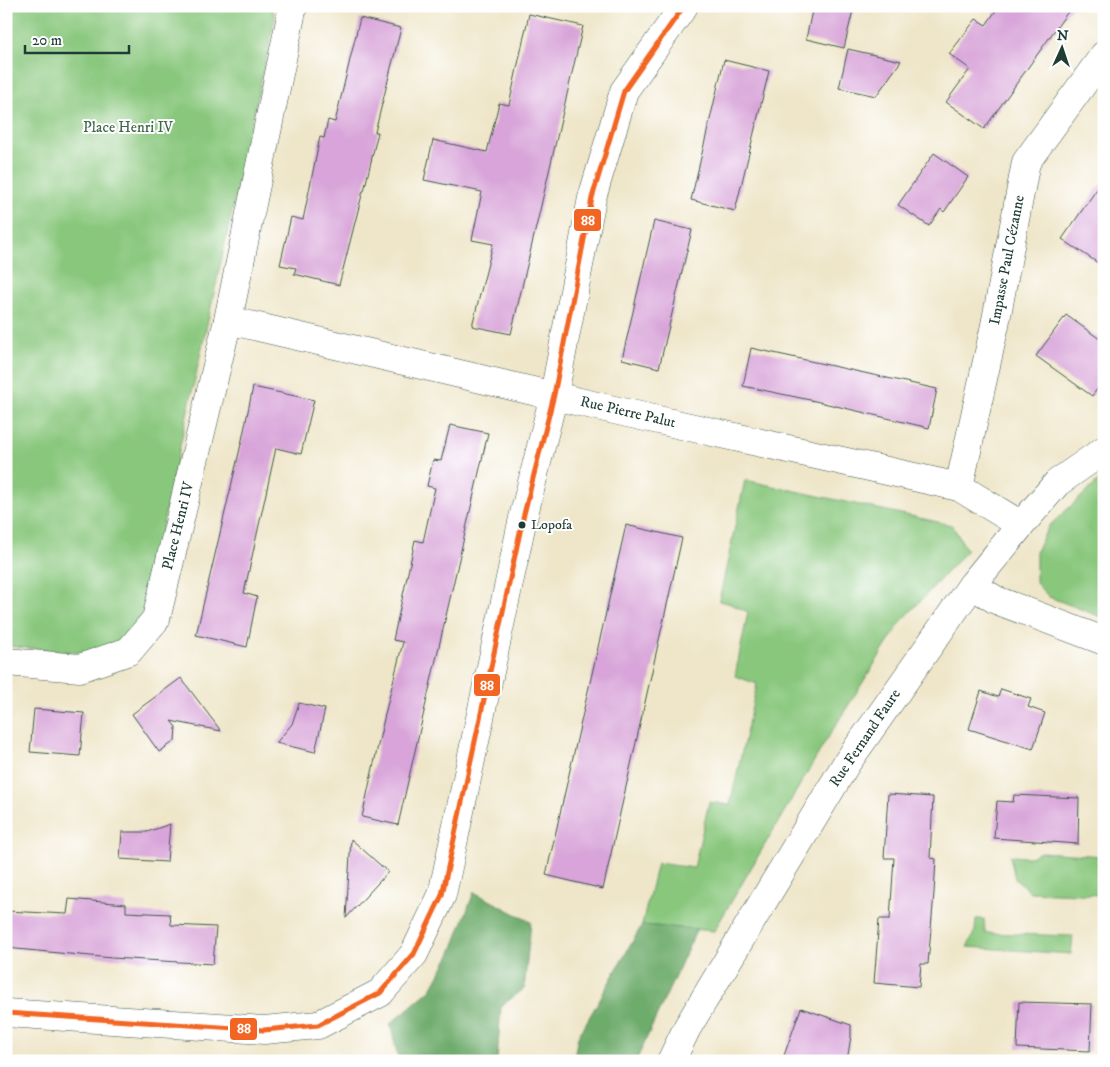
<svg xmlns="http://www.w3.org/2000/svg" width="1110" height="1067" viewBox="0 0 1110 1067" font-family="'IM FELL DW Pica',serif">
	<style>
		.green { fill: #89c77d; stroke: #548258 }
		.forest { fill: #6eac6c; stroke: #467450 }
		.building { fill: #d8a4d9 }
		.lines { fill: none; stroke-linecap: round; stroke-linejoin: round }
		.minor-casing { stroke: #3e564a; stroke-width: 29 }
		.minor { stroke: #fff; stroke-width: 28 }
		.bus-1-casing { stroke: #fff; stroke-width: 9 }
		.bus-1 { stroke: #f26522; stroke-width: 5 }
		.bus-dot { fill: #1f3d34; stroke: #fff; stroke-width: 2 }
		.labels { text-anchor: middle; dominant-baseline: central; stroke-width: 4; stroke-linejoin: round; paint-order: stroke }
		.bus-label { font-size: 14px; fill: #1f3d34; stroke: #fff; text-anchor: start }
		.park-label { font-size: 15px; fill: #3f664a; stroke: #fff }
		.street-label { font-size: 15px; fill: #1f3d34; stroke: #fff }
		.line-badge { stroke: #fff; stroke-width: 2 }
		.badge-label { font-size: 14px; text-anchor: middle; font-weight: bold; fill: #fff }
	</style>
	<rect width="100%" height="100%" fill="#fff"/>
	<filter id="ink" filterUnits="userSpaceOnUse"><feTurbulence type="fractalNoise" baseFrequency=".02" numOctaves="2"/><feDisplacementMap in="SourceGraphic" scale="10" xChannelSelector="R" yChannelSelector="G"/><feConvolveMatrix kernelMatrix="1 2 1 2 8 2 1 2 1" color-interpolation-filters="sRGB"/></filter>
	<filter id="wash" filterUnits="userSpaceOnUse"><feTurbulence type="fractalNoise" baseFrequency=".0096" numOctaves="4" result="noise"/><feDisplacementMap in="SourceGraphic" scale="20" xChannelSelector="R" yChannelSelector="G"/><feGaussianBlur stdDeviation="1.12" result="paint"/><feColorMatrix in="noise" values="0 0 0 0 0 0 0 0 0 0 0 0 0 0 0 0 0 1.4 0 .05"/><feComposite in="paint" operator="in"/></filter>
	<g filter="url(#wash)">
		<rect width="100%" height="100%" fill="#efe6c9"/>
		<g class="green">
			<polygon points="6,6 272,6 275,18 142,618 126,642 90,654 6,646"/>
			<polygon points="1104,476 1104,618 1049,597 1036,583 1036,551 1049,526"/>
			<polygon points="745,480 952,525 967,550 901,622 827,739 714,931 642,925 657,863 694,868 709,802 730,805 757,684 735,676 748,612 728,603 719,601"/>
			<polygon points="1041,852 1104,856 1104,895 1030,892 1015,879 1010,856 1030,857"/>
			<polygon points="976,919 984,919 985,933 1073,936 1071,954 967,947 975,931"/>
		</g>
		<g class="forest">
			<polygon points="474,892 531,922 524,989 501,1006 497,1061 399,1061 390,1024 431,989 451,953"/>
			<polygon points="642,925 697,929 636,1061 573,1061 578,1037"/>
		</g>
		<g id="blocks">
			<g class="building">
				<polygon points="813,6 854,6 844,48 806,39"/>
				<polygon points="999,6 1072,6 984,129 946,102 970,69 949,54 976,19 986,25"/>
				<polygon points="529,14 583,26 511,334 472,326 493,244 472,240 482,192 424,180 433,140 487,152 499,103 509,105"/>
				<polygon points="360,18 401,28 375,132 378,132 364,191 363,191 339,285 294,274 296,268 280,265 291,217 303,220 320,137 324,138 328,120 335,122"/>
				<polygon points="848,49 901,61 876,96 839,88"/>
				<polygon points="724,60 769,71 735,211 691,200"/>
				<polygon points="934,153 968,177 944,212 941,209 929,226 898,205"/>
				<polygon points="1104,179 1104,267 1062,239"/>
				<polygon points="654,221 692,230 659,368 622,359"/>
				<polygon points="1066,315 1104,342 1104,380 1092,396 1036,356"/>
				<polygon points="751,348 937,389 929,428 815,401 743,386"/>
				<polygon points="253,387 314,400 301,454 276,448 244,593 257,597 247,647 196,635 242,440"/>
				<polygon points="450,425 488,433 398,825 362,817 385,714 403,642 393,640 413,550 415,540 423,542 435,488 427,486 433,460 441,461"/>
				<polygon points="626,525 682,538 603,889 546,875"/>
				<polygon points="181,678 221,731 171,721 176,727 175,741 159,752 132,714"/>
				<polygon points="1001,689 1031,699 1028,707 1045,713 1033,749 969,729 981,691 998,697"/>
				<polygon points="299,703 325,709 315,752 276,743 292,724"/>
				<polygon points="34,709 84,713 80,756 30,752"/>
				<polygon points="888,794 933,797 930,858 936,859 934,893 928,964 921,964 919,987 874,983 879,919 890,919 894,858 884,858"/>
				<polygon points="1014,795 1079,798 1078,844 994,838 997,801 1013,802"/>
				<polygon points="170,824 167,862 120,859 122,832 147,832"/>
				<polygon points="351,839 388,872 346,918"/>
				<polygon points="69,899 126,904 126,912 170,914 171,925 216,927 213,964 112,958 6,948 6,911 67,914"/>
				<polygon points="1019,1002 1092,1004 1090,1051 1017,1048"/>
				<polygon points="801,1008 851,1025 851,1036 847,1061 782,1061"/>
			</g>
		</g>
	</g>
	<g filter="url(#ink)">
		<use href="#blocks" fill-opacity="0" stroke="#3e564a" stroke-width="1"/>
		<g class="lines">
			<defs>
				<g id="minor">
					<polyline points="228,320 627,413 959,487 1021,525"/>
					<polyline points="959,487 995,325 1026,162 1104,55"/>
					<polyline points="972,585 996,600 1104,641"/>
					<polyline points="6,662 80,668 129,651 156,619 228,320 293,6"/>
					<polyline points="6,1013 264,1030 318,1025 380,993 414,954 442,895 523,518 554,395 592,198 624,91 684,6"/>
					<polyline points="671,1061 687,1028 846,764 972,585 1021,525 1057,483 1104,450"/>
				</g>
			</defs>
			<use href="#minor" class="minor-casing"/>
			<use href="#minor" class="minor"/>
			<defs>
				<polyline id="bus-1" points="6,1013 264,1030 318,1025 380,993 414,954 442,895 523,518 554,395 592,198 624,91 684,6"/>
			</defs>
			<use href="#bus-1" class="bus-1-casing"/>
			<use href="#bus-1" class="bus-1"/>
		</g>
	</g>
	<circle class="bus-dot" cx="522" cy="525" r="4.5"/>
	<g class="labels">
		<g class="bus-label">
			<text x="531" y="525">Lopofa</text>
		</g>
		<g class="park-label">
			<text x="128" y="127">Place Henri IV</text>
		</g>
		<g class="street-label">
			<text transform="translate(1007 260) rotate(-79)">Impasse Paul Cézanne</text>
			<text transform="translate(628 412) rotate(13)">Rue Pierre Palut</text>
			<text transform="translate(178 526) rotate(-76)">Place Henri IV</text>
			<text transform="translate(865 738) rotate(-56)">Rue Fernand Faure</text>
		</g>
	</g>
	<g class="line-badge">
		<rect x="573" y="208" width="29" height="24" rx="5" fill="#f26522"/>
		<rect x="473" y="673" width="28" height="24" rx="5" fill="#f26522"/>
		<rect x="229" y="1017" width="29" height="24" rx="5" fill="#f26522"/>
	</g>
	<g class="badge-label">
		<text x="588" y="225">88</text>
		<text x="487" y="690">88</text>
		<text x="244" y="1033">88</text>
	</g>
	<rect width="1110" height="1067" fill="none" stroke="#fff" stroke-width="25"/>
	<g transform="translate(1062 48) rotate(3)" stroke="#ffffff" stroke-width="4" paint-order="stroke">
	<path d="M0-4L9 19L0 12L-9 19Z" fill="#1f3d34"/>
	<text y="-8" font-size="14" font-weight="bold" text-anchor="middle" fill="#1f3d34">N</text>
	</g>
	<path d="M25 45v8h104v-8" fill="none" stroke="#1f3d34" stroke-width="2.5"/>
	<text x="32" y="45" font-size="15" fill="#1f3d34" stroke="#ffffff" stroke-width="4" paint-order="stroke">20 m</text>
</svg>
